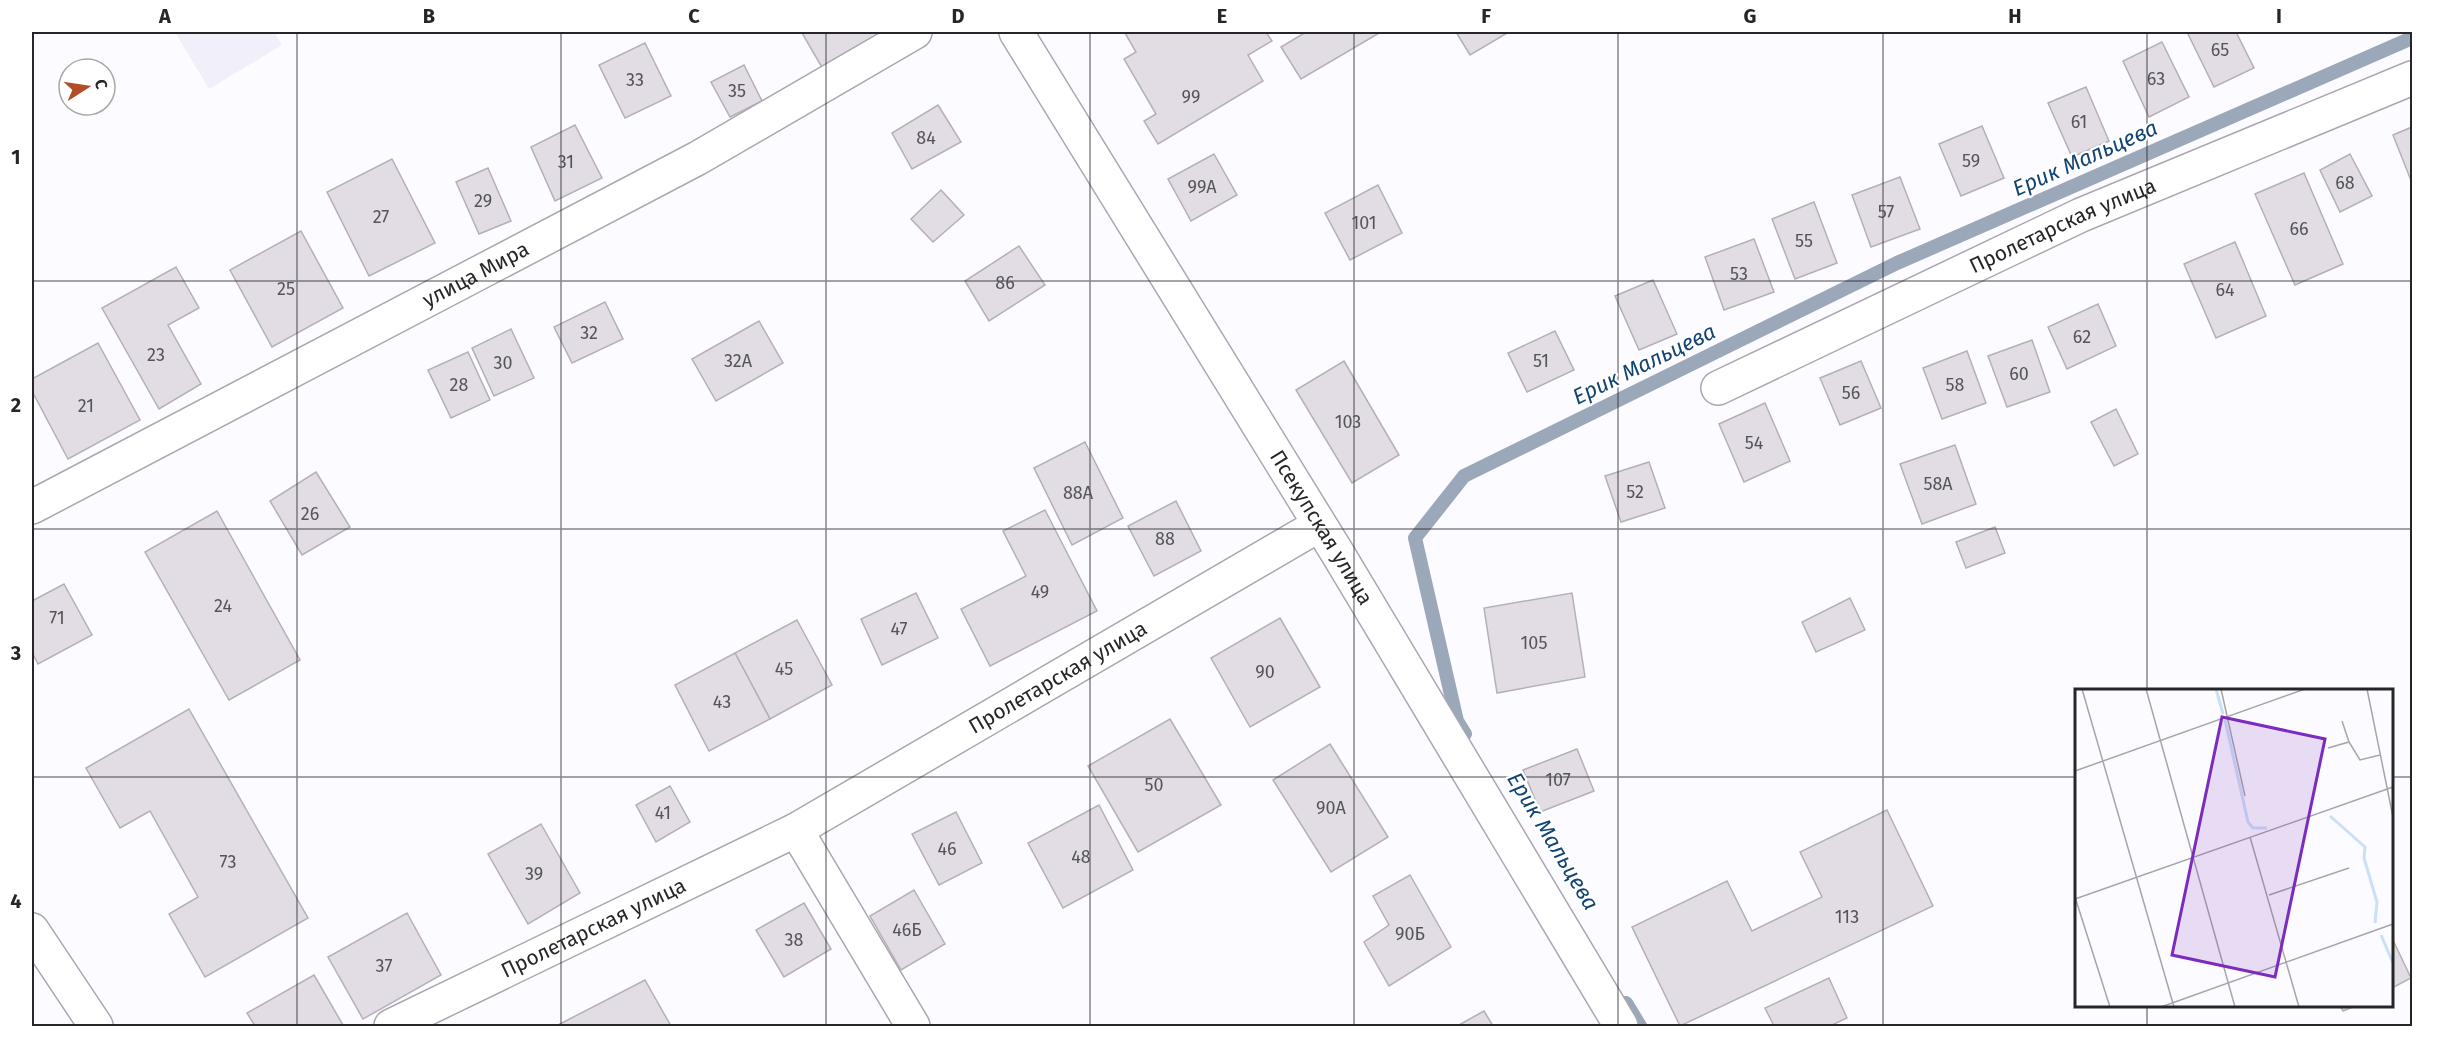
<svg xmlns="http://www.w3.org/2000/svg" width="2444" height="1058" viewBox="0 0 2444 1058" font-family="'Fira Sans',sans-serif">
	<style>
		.built { fill: #f1effa }
		.lines { fill: none; stroke-linecap: round; stroke-linejoin: round }
		.stream { stroke: #9aa8b9; stroke-width: 14 }
		.building { fill: #e2dce5; stroke: #b5b0b8; stroke-width: 1.5 }
		.street-casing { stroke: #a9a8b1; stroke-width: 36 }
		.secondary-casing { stroke: #a9a8b1; stroke-width: 36 }
		.street { stroke: #fff; stroke-width: 33 }
		.secondary { stroke: #fff; stroke-width: 33 }
		.grid { fill: none; stroke: #262629; stroke-width: 1.5; stroke-opacity: 0.55 }
		.labels { text-anchor: middle; dominant-baseline: central; stroke-width: 4.5; stroke-linejoin: round; paint-order: stroke }
		.number-label { font-size: 18px; fill: #555458 }
		.street-label { font-size: 21px; fill: #262629; stroke: #fff }
		.water-label { font-size: 22px; font-style: italic; fill: #124473; stroke: #fff }
		.inset-river { fill: none; stroke: #cbe0f7; stroke-width: 3 }
		.inset-road { fill: none; stroke: #a6a6a9; stroke-width: 1.5 }
		.view { fill: #7b2cbf; fill-opacity: 0.15; stroke: #7b2cbf; stroke-width: 3 }
		.inset-edge { fill: none; stroke: #262629; stroke-width: 3 }
		.neatline { fill: none; stroke: #262629; stroke-width: 2 }
		.grid-label { font-size: 20px; text-anchor: middle; font-weight: bold; fill: #262629 }
	</style>
	<rect width="100%" height="100%" fill="#fcfbff"/>
	<polygon class="built" points="175,32 274,32 282,45 209,89"/>
	<g class="lines">
		<g class="stream">
			<polyline points="1465,734 1457,721 1415,538 1464,476 1897,263 2412,38"/>
			<polyline points="1626,1003 1640,1026"/>
		</g>
	</g>
	<g class="building">
		<polygon points="805,32 890,32 824,71 802,33"/>
		<polygon points="1127,32 1266,32 1272,41 1248,55 1263,81 1158,144 1144,121 1156,114 1124,59 1136,52 1125,33"/>
		<polygon points="1306,32 1381,32 1301,79 1281,47"/>
		<polygon points="1456,32 1509,32 1470,55"/>
		<polygon points="2187,32 2236,32 2254,68 2214,87"/>
		<polygon points="2162,42 2189,97 2149,117 2123,61"/>
		<polygon points="645,43 671,96 625,118 599,65"/>
		<polygon points="744,65 762,101 730,117 711,82"/>
		<polygon points="2086,87 2109,141 2072,157 2048,103"/>
		<polygon points="938,105 961,142 912,169 892,133"/>
		<polygon points="575,125 602,178 555,201 531,147"/>
		<polygon points="1982,126 2004,178 1961,196 1939,144"/>
		<polygon points="2412,127 2412,183 2393,135"/>
		<polygon points="1214,154 1237,195 1191,221 1168,179"/>
		<polygon points="2350,154 2372,196 2340,212 2320,170"/>
		<polygon points="392,159 435,243 369,276 327,192"/>
		<polygon points="488,168 511,221 479,234 456,182"/>
		<polygon points="2304,173 2343,264 2295,285 2255,194"/>
		<polygon points="1900,177 1920,229 1871,247 1852,195"/>
		<polygon points="1378,185 1402,233 1350,260 1325,213"/>
		<polygon points="941,190 964,215 933,242 911,219"/>
		<polygon points="1814,202 1837,263 1795,279 1772,219"/>
		<polygon points="301,231 343,308 272,347 230,270"/>
		<polygon points="1754,239 1774,292 1724,310 1705,257"/>
		<polygon points="2235,242 2266,316 2216,338 2184,264"/>
		<polygon points="1019,246 1045,285 989,321 965,281"/>
		<polygon points="176,267 199,308 168,325 201,384 159,409 102,308"/>
		<polygon points="1653,280 1677,334 1639,350 1615,296"/>
		<polygon points="605,302 623,339 572,363 554,327"/>
		<polygon points="2098,304 2116,346 2067,369 2048,327"/>
		<polygon points="759,321 783,363 716,401 692,359"/>
		<polygon points="511,329 534,378 494,396 472,348"/>
		<polygon points="1555,331 1574,370 1527,392 1508,353"/>
		<polygon points="2032,340 2050,392 2007,407 1988,356"/>
		<polygon points="98,343 140,420 68,459 32,391 32,379"/>
		<polygon points="1967,351 1986,403 1942,419 1923,368"/>
		<polygon points="468,352 490,400 451,418 428,370"/>
		<polygon points="1344,361 1399,455 1352,483 1296,390"/>
		<polygon points="1861,361 1881,408 1840,425 1820,378"/>
		<polygon points="1765,403 1790,461 1744,482 1719,424"/>
		<polygon points="2116,409 2138,454 2114,466 2091,422"/>
		<polygon points="1085,442 1123,518 1072,545 1034,468"/>
		<polygon points="1955,445 1976,504 1922,524 1900,464"/>
		<polygon points="1649,462 1665,508 1621,522 1605,476"/>
		<polygon points="316,472 350,527 302,555 270,501"/>
		<polygon points="1176,501 1201,551 1154,576 1128,526"/>
		<polygon points="1045,510 1097,611 990,666 961,609 1026,576 1003,531"/>
		<polygon points="217,511 300,660 229,700 145,552"/>
		<polygon points="1995,527 2005,553 1966,568 1956,542"/>
		<polygon points="64,584 92,635 38,664 32,652 32,601"/>
		<polygon points="916,593 938,638 882,665 861,619"/>
		<polygon points="1572,593 1585,677 1497,693 1484,608"/>
		<polygon points="1850,598 1865,630 1816,652 1802,622"/>
		<polygon points="1280,618 1320,687 1250,727 1211,658"/>
		<polygon points="797,620 832,685 770,719 735,653"/>
		<polygon points="735,653 770,719 709,751 675,685"/>
		<polygon points="189,709 308,918 205,977 169,914 198,897 150,811 120,828 86,768"/>
		<polygon points="1170,719 1221,805 1138,852 1088,766"/>
		<polygon points="1330,744 1388,837 1331,872 1273,780"/>
		<polygon points="1577,749 1594,791 1540,812 1523,770"/>
		<polygon points="670,786 690,822 656,842 636,805"/>
		<polygon points="1099,805 1133,870 1063,908 1028,843"/>
		<polygon points="1887,810 1933,906 1680,1026 1632,927 1727,881 1752,931 1822,897 1800,852"/>
		<polygon points="956,812 982,863 939,885 912,834"/>
		<polygon points="541,824 580,893 528,924 488,854"/>
		<polygon points="1410,875 1451,947 1389,986 1364,942 1389,925 1373,896"/>
		<polygon points="914,890 945,944 901,970 870,916"/>
		<polygon points="804,903 831,949 784,977 756,930"/>
		<polygon points="407,913 441,975 363,1019 328,957"/>
		<polygon points="2392,938 2411,978 2392,988"/>
		<polygon points="314,975 343,1025 255,1026 247,1013"/>
		<polygon points="1829,978 1847,1018 1830,1026 1774,1026 1765,1008"/>
		<polygon points="645,980 671,1026 556,1026"/>
		<polygon points="2340,1006 2355,1006 2343,1011"/>
		<polygon points="1484,1011 1493,1026 1457,1026"/>
	</g>
	<g class="lines">
		<defs>
			<g id="street">
				<path id="s1" d="M1718,388L2081,215L2412,78"/>
				<path id="s2" d="M32,507L698,158L915,32"/>
				<polyline points="796,830 913,1026"/>
				<polyline points="32,930 96,1026"/>
				<path id="s3" d="M391,1026L796,830L1319,525"/>
			</g>
			<g id="secondary">
				<path id="s4" d="M1016,32L1338,554L1621,1026"/>
			</g>
		</defs>
		<use href="#street" class="street-casing"/>
		<use href="#secondary" class="secondary-casing"/>
		<use href="#street" class="street"/>
		<use href="#secondary" class="secondary"/>
	</g>
	<path class="grid" d="M297,32V1026M561,32V1026M826,32V1026M1090,32V1026M1354,32V1026M1618,32V1026M1883,32V1026M2147,32V690M32,281H2412M32,529H2412M32,777H2076M2392,777H2412M2147,1006V1026"/>
	<g class="labels">
		<g class="number-label">
			<text x="2220" y="50">65</text>
			<text x="2156" y="79">63</text>
			<text x="635" y="80">33</text>
			<text x="737" y="91">35</text>
			<text x="1191" y="97">99</text>
			<text x="2079" y="122">61</text>
			<text x="926" y="138">84</text>
			<text x="1971" y="161">59</text>
			<text x="566" y="162">31</text>
			<text x="2345" y="183">68</text>
			<text x="1202" y="187">99А</text>
			<text x="483" y="201">29</text>
			<text x="1886" y="212">57</text>
			<text x="381" y="217">27</text>
			<text x="1364" y="223">101</text>
			<text x="2299" y="229">66</text>
			<text x="1804" y="241">55</text>
			<text x="1739" y="274">53</text>
			<text x="1005" y="283">86</text>
			<text x="286" y="289">25</text>
			<text x="2225" y="290">64</text>
			<text x="589" y="333">32</text>
			<text x="2082" y="337">62</text>
			<text x="156" y="355">23</text>
			<text x="738" y="361">32А</text>
			<text x="1541" y="361">51</text>
			<text x="503" y="363">30</text>
			<text x="2019" y="374">60</text>
			<text x="459" y="385">28</text>
			<text x="1955" y="385">58</text>
			<text x="1851" y="393">56</text>
			<text x="86" y="406">21</text>
			<text x="1348" y="422">103</text>
			<text x="1754" y="443">54</text>
			<text x="1938" y="484">58А</text>
			<text x="1635" y="492">52</text>
			<text x="1078" y="493">88А</text>
			<text x="310" y="514">26</text>
			<text x="1165" y="539">88</text>
			<text x="1040" y="592">49</text>
			<text x="223" y="606">24</text>
			<text x="57" y="618">71</text>
			<text x="899" y="629">47</text>
			<text x="1534" y="643">105</text>
			<text x="784" y="669">45</text>
			<text x="1265" y="672">90</text>
			<text x="722" y="702">43</text>
			<text x="1558" y="780">107</text>
			<text x="1154" y="785">50</text>
			<text x="1331" y="808">90А</text>
			<text x="663" y="813">41</text>
			<text x="947" y="849">46</text>
			<text x="1081" y="857">48</text>
			<text x="228" y="862">73</text>
			<text x="534" y="874">39</text>
			<text x="1847" y="917">113</text>
			<text x="907" y="930">46Б</text>
			<text x="1410" y="934">90Б</text>
			<text x="794" y="940">38</text>
			<text x="384" y="966">37</text>
		</g>
		<g class="street-label">
			<text stroke="none"><textPath href="#s1" startOffset="381">Пролетарская улица</textPath></text>
			<text stroke="none"><textPath href="#s2" startOffset="501">улица Мира</textPath></text>
			<text stroke="none"><textPath href="#s4" startOffset="582">Псекупская улица</textPath></text>
			<text stroke="none"><textPath href="#s3" startOffset="753">Пролетарская улица</textPath></text>
			<text stroke="none"><textPath href="#s3" startOffset="225">Пролетарская улица</textPath></text>
		</g>
		<g class="water-label">
			<text transform="translate(2085 158) rotate(-24)">Ерик Мальцева</text>
			<text transform="translate(1644 364) rotate(-26)">Ерик Мальцева</text>
			<text transform="translate(1553 841) rotate(59)">Ерик Мальцева</text>
		</g>
	</g>
	<g transform="translate(2075 689)">
		<rect width="318" height="318" fill="#fcfbff"/>
		<path class="inset-river" d="M141,0L148,25M150,31L173,133L178,139H192M255,127L290,158L289,169L302,213L300,234M306,246L318,274"/>
		<path class="inset-road" d="M7,0L99,318M71,0L160,318M146,0L170,107M292,0L318,128M267,32L274,53M253,59L274,53L285,71L305,66M0,82L230,0M175,148L224,318M194,206L274,179M0,208L35,318M0,210L318,98M86,318L318,235"/>
		<path class="view" d="M147,28L250,50L200,288L97,266Z"/>
		<rect width="318" height="318" class="inset-edge"/>
	</g>
	<rect width="2444" height="1058" fill="none" stroke="#ffffff" stroke-width="66"/>
	<g transform="translate(87 87) rotate(78)"><circle r="28" fill="#ffffff" stroke="#a8a8a9" stroke-width="1.5"/>
	<path d="M0-4.5L10 22L0 15L-10 22Z" fill="#b34c27"/>
	<text y="-9" font-size="16" font-weight="bold" text-anchor="middle" fill="#262629">С</text>
	</g>
	<rect x="33" y="33" width="2378" height="992" class="neatline"/>
	<g class="grid-label">
		<text x="165" y="23">A</text>
		<text x="429" y="23">B</text>
		<text x="694" y="23">C</text>
		<text x="958" y="23">D</text>
		<text x="1222" y="23">E</text>
		<text x="1486" y="23">F</text>
		<text x="1750" y="23">G</text>
		<text x="2015" y="23">H</text>
		<text x="2279" y="23">I</text>
		<text x="16" y="164">1</text>
		<text x="16" y="412">2</text>
		<text x="16" y="660">3</text>
		<text x="16" y="908">4</text>
	</g>
</svg>
